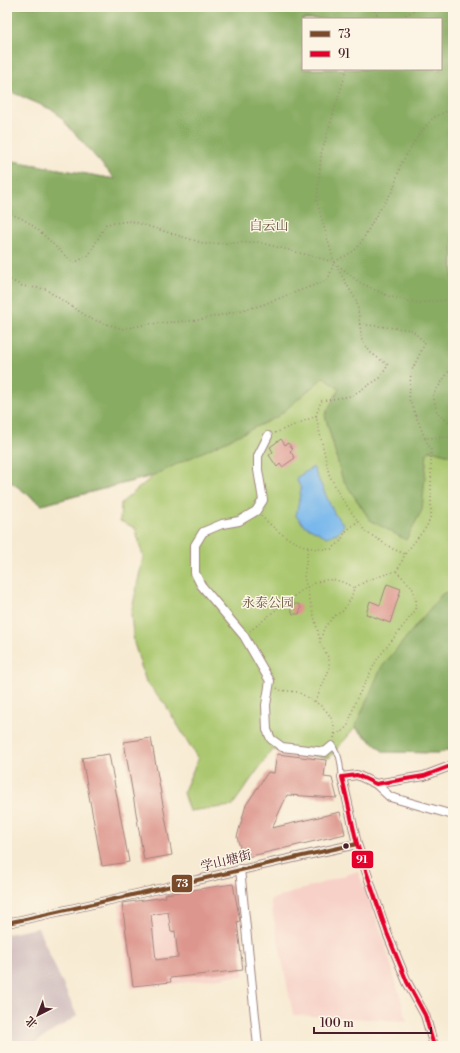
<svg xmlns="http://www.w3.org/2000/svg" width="460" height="1053" viewBox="0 0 460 1053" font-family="'Libre Bodoni','Noto Serif SC',serif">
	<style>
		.built { fill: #f7d1c8 }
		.industrial { fill: #d2bfc0 }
		.green { fill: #abc86f; stroke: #7a744d; fill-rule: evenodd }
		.forest { fill: #88ac62; stroke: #696646; fill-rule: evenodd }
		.water { fill: #78b8ec; stroke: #616c8c }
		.building { fill: #dd968e; fill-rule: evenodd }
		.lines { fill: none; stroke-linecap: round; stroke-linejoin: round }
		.lane-casing { stroke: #a0847e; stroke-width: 6 }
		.street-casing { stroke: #a0847e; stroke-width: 10 }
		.path { stroke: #a0847e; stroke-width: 1.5; stroke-dasharray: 1 3; stroke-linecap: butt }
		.lane { stroke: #fff; stroke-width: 4 }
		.street { stroke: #fff; stroke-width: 8 }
		.bus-1-casing { stroke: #fcf5e5; stroke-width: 7 }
		.bus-2-casing { stroke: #fcf5e5; stroke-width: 7 }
		.bus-1 { stroke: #7a4b2a; stroke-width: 4 }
		.bus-2 { stroke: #e4002b; stroke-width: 4 }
		.bus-dot { fill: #4a1f2b; stroke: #fcf5e5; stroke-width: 1.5 }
		.labels { text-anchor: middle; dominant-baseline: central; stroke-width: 3; stroke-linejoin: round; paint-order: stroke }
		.park-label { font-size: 13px; fill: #67523f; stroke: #fcf5e5 }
		.street-label { font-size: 13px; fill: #4a1f2b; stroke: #fcf5e5 }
		.line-badge { stroke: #fcf5e5; stroke-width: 1.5 }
		.badge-label { font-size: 11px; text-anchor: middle; font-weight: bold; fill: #fff }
	</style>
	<rect width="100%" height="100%" fill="#fcf5e5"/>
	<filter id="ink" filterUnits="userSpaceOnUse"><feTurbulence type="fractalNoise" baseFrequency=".025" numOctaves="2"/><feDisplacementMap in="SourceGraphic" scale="8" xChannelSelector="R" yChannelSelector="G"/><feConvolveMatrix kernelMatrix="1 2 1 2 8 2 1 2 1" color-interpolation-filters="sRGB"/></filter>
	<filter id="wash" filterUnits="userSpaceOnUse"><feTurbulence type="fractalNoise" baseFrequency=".012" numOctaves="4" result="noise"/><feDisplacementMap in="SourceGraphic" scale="16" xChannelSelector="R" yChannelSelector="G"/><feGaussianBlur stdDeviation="0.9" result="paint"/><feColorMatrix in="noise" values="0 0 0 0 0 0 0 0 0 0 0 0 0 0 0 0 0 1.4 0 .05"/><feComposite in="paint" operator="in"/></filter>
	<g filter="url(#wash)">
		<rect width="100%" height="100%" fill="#f7ead2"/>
		<g class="built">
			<polygon points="358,871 383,937 407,1021 293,1015 270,900"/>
			<polygon points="235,881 244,975 131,989 119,904"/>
		</g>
		<polygon class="industrial" points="38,928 77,1016 30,1046 7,1046 7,934"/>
		<path class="green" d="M7,7H453V748L439,753L384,752L355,728L329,758L272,750L232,806L189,811L183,793L198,759L165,704L146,682L134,643L131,614L143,557L135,528L120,521L121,503L153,476L42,505L7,479V160L115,179L55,111L7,90ZM303,19H441V69H303Z"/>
		<g class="forest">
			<path d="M7,7H453V456L431,450L427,453L422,510L406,540L370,520L342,478L325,415L339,389L324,377L277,417L154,475L42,505L7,479V160L115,179L55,111L7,90ZM303,19H441V69H303Z"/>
			<polygon points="453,589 453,748 439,753 384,752 355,727 381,668 442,594"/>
		</g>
		<polygon class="water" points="313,467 334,513 344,525 339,532 327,537 304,525 296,516 301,489 296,478"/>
		<g id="blocks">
			<g class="building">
				<polygon points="281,439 285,445 288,443 293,449 290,451 295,458 282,467 280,464 277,467 269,455 273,452 270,447"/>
				<polygon points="387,584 401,589 390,623 366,614 370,601 380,605"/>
				<polygon points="293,604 299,604 301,608 299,614 293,614 291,609"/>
				<polygon points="151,738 172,855 144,860 124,742"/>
				<polygon points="109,754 129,862 102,866 82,758"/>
				<polygon points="277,754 326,760 324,777 332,778 337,798 287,795 272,828 340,812 345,834 243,858 237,837 246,805 268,772 274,773"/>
				<path d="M233,884L240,921L237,922L243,970L170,978L171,982L133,986L122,903L166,897L165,894ZM168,912L171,932L175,931L178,957L156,960L151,915Z"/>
			</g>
		</g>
	</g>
	<g filter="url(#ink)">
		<use href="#blocks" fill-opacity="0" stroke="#a0847e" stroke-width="1"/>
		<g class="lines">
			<defs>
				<path id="lane" d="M332,746C341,754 340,765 342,777"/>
				<g id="street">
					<polyline points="268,436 258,456 258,470 263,500 256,511 239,521 222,524 203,532 195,545 195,573 201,585 244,636 270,681 266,705 267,730 271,739 282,747 325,752 332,746"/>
					<polyline points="376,784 390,797 453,815"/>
					<polyline points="240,869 258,1046"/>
					<path d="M7,923C124,898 240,869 357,844"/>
					<polyline points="434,1046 425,1015 407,982 387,933 357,844 342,777 357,775 376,784 424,776 453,765"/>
				</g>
			</defs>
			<use href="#lane" class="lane-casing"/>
			<use href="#street" class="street-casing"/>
			<g class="path">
				<polyline points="372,7 380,19"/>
				<polyline points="428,7 453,14"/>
				<polyline points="399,19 419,7"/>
				<path d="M7,213C36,220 51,246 74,263L89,255L106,224L131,221L206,244L258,242L334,262L359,282L388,296L418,303L453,299"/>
				<polyline points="7,278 22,286 45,289 91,319 123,329 148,324 199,320 259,306 328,280 334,262 354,251 362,241 377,214 393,190 401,164 419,134 433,118 453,108"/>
				<polyline points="359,324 412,330 425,343 411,372 409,399 425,438"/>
				<polyline points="453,365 433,395 437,413 453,426"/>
				<polyline points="316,416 321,401 351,396 380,378 388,365 371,353 362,341 357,302 334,262 317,202 321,154 347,69"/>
				<polyline points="448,422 453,419"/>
				<polyline points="275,433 316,416 329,474 340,496 365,531 393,549 405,554"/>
				<path d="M261,516C283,537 301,551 332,549L341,541L345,532L358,521"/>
				<polyline points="308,548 304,577 320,640"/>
				<path d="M250,631C265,619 305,584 321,581C333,578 344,581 354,588"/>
				<polyline points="277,688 279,690 298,692 315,702"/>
				<polyline points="335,734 342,732 348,725 356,700 378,658 415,611 416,600 412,587 396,571"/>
				<path d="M334,738C337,723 328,709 315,702L329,670V659L320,642L324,628L334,616L343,611L351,598L354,588L368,580L396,571L400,566L405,554L427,526L431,515V450L425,438L453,437"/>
			</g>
			<use href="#lane" class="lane"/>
			<use href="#street" class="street"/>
			<defs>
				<path id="bus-1" d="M7,923C124,898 240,869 357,844"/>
				<polyline id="bus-2" points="434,1046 425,1015 407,982 387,933 357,844 342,777 357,775 376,784 424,776 453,765"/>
			</defs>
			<use href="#bus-1" class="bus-1-casing"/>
			<use href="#bus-2" class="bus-2-casing"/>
			<use href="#bus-1" class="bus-1"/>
			<use href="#bus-2" class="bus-2"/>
		</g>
	</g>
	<circle class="bus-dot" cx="346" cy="846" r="3.5"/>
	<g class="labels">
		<g class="park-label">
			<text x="269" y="226">白云山</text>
			<text x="268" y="603">永泰公园</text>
		</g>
		<g class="street-label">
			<text transform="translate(226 861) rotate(-14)">学山塘街</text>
		</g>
	</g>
	<g class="line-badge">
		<rect x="351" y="850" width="23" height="19" rx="4" fill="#e4002b"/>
		<rect x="171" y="874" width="22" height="19" rx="4" fill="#7a4b2a"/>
	</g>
	<g class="badge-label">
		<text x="362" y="863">91</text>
		<text x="182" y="887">73</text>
	</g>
	<rect width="460" height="1053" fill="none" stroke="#fcf5e5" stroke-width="24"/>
	<rect x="302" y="18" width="140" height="52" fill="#fcf5e5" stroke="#b59f9b"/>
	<rect x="310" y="31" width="20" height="6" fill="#7a4b2a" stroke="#b59f9b"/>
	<text x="338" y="38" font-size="12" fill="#4a1f2b">73</text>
	<rect x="310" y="51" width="20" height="6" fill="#e4002b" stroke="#b59f9b"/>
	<text x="338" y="58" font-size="12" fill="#4a1f2b">91</text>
	<g transform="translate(38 1015) rotate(222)" stroke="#fcf5e5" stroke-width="3" paint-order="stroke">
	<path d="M0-3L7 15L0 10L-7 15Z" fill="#4a1f2b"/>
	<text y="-6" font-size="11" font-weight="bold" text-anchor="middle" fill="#4a1f2b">北</text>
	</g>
	<path d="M314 1027v6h117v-6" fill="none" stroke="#4a1f2b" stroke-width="2"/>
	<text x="320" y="1027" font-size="12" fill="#4a1f2b" stroke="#fcf5e5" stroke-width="3" paint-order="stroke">100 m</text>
</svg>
